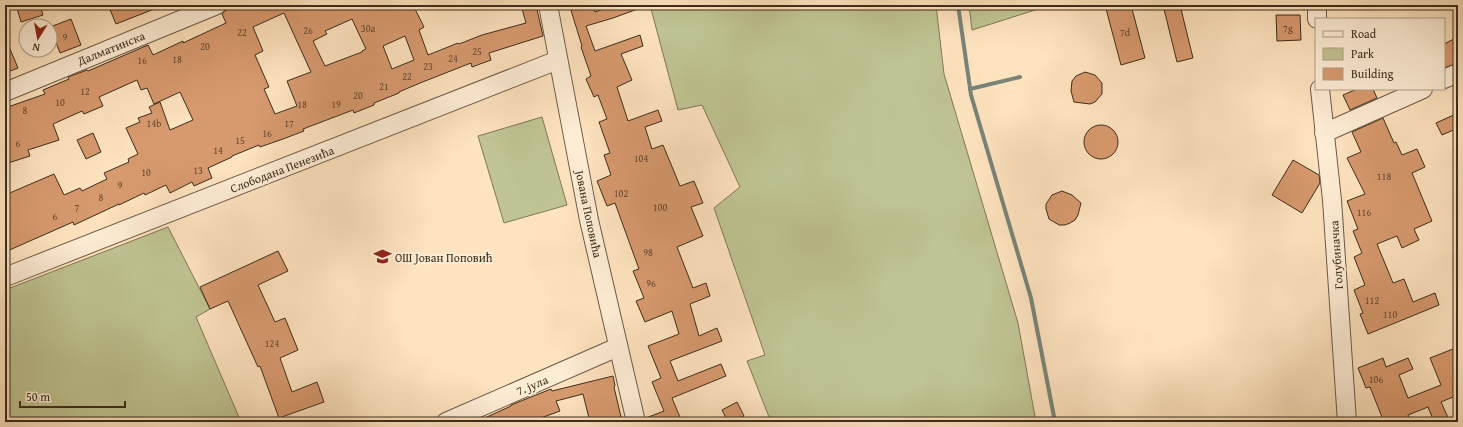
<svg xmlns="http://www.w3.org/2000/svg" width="1463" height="427" viewBox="0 0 1463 427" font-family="'Gentium Book Plus',serif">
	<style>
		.green { fill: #bfc492; stroke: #7e7857 }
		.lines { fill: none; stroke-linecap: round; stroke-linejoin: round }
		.stream { stroke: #788478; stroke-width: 4 }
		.building { fill: #d7996e; stroke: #3c2d1c; fill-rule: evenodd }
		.minor-casing { stroke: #6c5a45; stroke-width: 20 }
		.minor { stroke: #feedd5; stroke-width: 18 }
		.labels { text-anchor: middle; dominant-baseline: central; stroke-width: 4; stroke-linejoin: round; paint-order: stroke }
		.number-label { font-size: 10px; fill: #634830 }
		.street-label { font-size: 12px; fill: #3c2d1c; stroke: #feedd5 }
		.poi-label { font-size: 12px; fill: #3c2d1c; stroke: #feedd5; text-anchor: start }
	</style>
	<rect width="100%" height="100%" fill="#fee3bf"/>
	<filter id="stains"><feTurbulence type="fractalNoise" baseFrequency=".005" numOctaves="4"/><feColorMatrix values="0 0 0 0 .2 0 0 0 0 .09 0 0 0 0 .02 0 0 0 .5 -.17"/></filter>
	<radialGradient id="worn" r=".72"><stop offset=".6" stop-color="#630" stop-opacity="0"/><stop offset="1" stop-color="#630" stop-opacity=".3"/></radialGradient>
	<g class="green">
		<polygon points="650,5 936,5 944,74 1018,323 1036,422 771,422 747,361 765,355 714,208 740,187 702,105 678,110"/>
		<polygon points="969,5 1051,5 972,30"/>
		<polygon points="542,117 567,205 504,223 478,136"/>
		<polygon points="168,227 210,309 196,317 241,422 12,422 5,410 5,290"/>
	</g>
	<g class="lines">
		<g class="stream">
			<polyline points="958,5 971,95 1031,298 1055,422"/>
			<polyline points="970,89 1020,77"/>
		</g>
	</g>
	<g class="building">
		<polygon points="16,5 40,5 43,15 21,22"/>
		<polygon points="108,5 162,5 162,6 116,24"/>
		<path d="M237,5H413L424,27L419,30L428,55L458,43L459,44L482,35L526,23L521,5H536L543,36L489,53L491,60L472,67L471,63L420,83L399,92V93L374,103V105L354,113L353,110L303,129L304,131L283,139L260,147L259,145L232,156V157L208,168L212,178L194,186L192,182L170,193L166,185L145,195L144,193L119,205V204L74,225L73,222L5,252V195L54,174L64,195L80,188L82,191L107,179L104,173L129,162L128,159L138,154L126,128L140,122L138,118L152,113L149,107L160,102L170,130L193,120L180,92L154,104L147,88L141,90L137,80L99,97L103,106L84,114L82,111L53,124L59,140L28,150L30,156L5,164V108L45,94L43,90L69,79L68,77L87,70L88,71L148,45L153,55L183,41V43L226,23L222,14L226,10ZM284,13L311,72L287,81L297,106L275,114L264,89L269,87L255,55L263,51L253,27ZM352,19L366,49L362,51V52L325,66L313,41L327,34L325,31ZM405,36L414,60L392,69L383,46Z"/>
		<polygon points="576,5 593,5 595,12 614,5 646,5 646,6 613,18 586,26 595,51 640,35 643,46 621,54 632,80 617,87 628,121 658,110 662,121 645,127 652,149 663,145 680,186 694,181 703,203 691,207 703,236 677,247 693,288 706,283 710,296 690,304 699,336 717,328 722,341 670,361 678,381 721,364 726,376 672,398 682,422 646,422 646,418 664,411 652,382 661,378 648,346 679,334 672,311 645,322 636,301 644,298 633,271 639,269 615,203 607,206 597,181 611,175 604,155 610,153 599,122 607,119 598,95 594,97 586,79 591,76 581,47 582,46 570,7"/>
		<polygon points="1105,5 1131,5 1145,58 1121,65"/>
		<polygon points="1180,5 1193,58 1177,62 1164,9"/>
		<polygon points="1276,15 1300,15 1301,40 1277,41"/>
		<polygon points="71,19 81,45 60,53 50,27"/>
		<polygon points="5,37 18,68 5,73"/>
		<polygon points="1458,37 1458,63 1444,68 1444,44"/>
		<polygon points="1085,72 1095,75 1102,83 1102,94 1095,102 1090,104 1074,102 1071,91 1072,81 1076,76"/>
		<polygon points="1357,89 1373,89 1377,98 1350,110 1343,95"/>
		<polygon points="1458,113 1458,128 1442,135 1436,123"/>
		<polygon points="1383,118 1394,143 1396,142 1402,155 1417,149 1425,167 1412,173 1432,221 1414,229 1419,240 1402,248 1397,236 1377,244 1393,283 1404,279 1413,302 1435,293 1439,305 1368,334 1360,314 1363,313 1354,290 1365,285 1354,257 1362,253 1353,231 1358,229 1347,201 1365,194 1347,158 1361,152 1352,132"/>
		<circle cx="1101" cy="142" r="17"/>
		<polygon points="93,133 101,152 86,159 77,140"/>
		<polygon points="1293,160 1319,175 1320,183 1302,213 1272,195"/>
		<polygon points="1062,191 1072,195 1081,203 1078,215 1075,220 1070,223 1065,225 1059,225 1049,219 1046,209 1046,204 1052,195"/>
		<polygon points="278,251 288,271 258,285 275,322 285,318 298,350 280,358 292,392 317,382 324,402 279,418 260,366 258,367 228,301 210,309 200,287"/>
		<polygon points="1458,347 1458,395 1441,402 1450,422 1434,422 1428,407 1408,415 1411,422 1384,422 1370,387 1366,388 1358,368 1383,358 1386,367 1408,358 1413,369 1399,375 1408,398 1441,385 1430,358"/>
		<polygon points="613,376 615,386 614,387 621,417 620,417 621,422 590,422 583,394 556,401 560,411 541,418 542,422 476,422 511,406 511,405 551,389 552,391"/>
		<polygon points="737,402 744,416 732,422 728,422 722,410"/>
	</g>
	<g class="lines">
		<defs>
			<g id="minor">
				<polyline points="548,5 589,220 636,422"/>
				<polyline points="1317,5 1317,19"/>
				<polyline points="1444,79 1458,73"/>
				<polyline points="1320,89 1332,200 1347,422"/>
				<polyline points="5,92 217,5"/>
				<polyline points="1324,133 1423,89"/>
				<polyline points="5,277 558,60"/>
				<polyline points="446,422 618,347"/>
			</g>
		</defs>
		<use href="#minor" class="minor-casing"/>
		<use href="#minor" class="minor"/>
	</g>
	<defs>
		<symbol id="school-bare" viewBox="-9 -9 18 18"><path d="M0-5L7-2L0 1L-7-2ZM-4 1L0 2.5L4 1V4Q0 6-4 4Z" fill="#8f2418" stroke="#feedd5" stroke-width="2.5" paint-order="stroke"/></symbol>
	</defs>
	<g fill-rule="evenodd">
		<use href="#school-bare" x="370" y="244" width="25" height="25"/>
	</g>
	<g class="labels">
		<g class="number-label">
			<text x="368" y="28">30a</text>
			<text x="1288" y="28">7g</text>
			<text x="308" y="30">26</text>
			<text x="242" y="32">22</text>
			<text x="1125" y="32">7d</text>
			<text x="65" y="37">9</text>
			<text x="205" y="46">20</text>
			<text x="477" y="51">25</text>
			<text x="453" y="58">24</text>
			<text x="177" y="59">18</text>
			<text x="142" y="60">16</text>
			<text x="428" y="66">23</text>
			<text x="407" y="76">22</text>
			<text x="384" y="86">21</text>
			<text x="85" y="91">12</text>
			<text x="358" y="95">20</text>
			<text x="60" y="102">10</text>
			<text x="302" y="104">18</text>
			<text x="336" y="104">19</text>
			<text x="25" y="110">8</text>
			<text x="154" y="123">14b</text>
			<text x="289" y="123">17</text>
			<text x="267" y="133">16</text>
			<text x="240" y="140">15</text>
			<text x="18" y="143">6</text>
			<text x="218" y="150">14</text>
			<text x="641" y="158">104</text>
			<text x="198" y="170">13</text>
			<text x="146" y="172">10</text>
			<text x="1384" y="176">118</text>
			<text x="120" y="185">9</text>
			<text x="621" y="193">102</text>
			<text x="101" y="197">8</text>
			<text x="77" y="207">7</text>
			<text x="660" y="207">100</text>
			<text x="1364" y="212">116</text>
			<text x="55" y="216">6</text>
			<text x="648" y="252">98</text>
			<text x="651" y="283">96</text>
			<text x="1372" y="300">112</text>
			<text x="1390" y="314">110</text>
			<text x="272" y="343">124</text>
			<text x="1376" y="379">106</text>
		</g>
		<g class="street-label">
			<text transform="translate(111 48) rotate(-22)">Далматинска</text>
			<text transform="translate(282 169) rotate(-21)">Слободана Пенезића</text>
			<text transform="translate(589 214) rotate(78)">Јована Поповића</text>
			<text transform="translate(1336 255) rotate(-94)">Голубиначка</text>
			<text transform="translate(532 385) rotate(-23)">7. јула</text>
		</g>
		<g class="poi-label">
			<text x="395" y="257">ОШ Јован Поповић</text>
		</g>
	</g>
	<rect width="1463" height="427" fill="none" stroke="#fee3bf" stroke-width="20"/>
	<rect x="6" y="6" width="1451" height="415" fill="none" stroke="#3c2d1c" stroke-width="2"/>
	<rect x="10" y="10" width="1443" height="407" fill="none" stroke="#3c2d1c"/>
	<rect x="1315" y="18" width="130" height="72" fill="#feedd5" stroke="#b0a08b"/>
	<rect x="1323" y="31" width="20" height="6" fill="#feedd5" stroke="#b0a08b"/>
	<text x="1351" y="38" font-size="12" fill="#3c2d1c">Road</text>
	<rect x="1323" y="48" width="20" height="12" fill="#bfc492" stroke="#b0a08b"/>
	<text x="1351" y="58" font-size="12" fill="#3c2d1c">Park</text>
	<rect x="1323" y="68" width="20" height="12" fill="#d7996e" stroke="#b0a08b"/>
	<text x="1351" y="78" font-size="12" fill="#3c2d1c">Building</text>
	<g transform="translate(38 38) rotate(191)"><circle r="19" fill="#feedd5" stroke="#b0a08b"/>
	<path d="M0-3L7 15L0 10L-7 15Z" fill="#8f2418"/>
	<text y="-6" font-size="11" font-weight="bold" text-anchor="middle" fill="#3c2d1c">N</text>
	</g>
	<path d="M20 401v6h105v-6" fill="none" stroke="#3c2d1c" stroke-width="2"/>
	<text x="26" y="401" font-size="12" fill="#3c2d1c" stroke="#feedd5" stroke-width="3" paint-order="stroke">50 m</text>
	<rect width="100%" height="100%" filter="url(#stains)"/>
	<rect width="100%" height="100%" fill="url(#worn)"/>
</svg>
